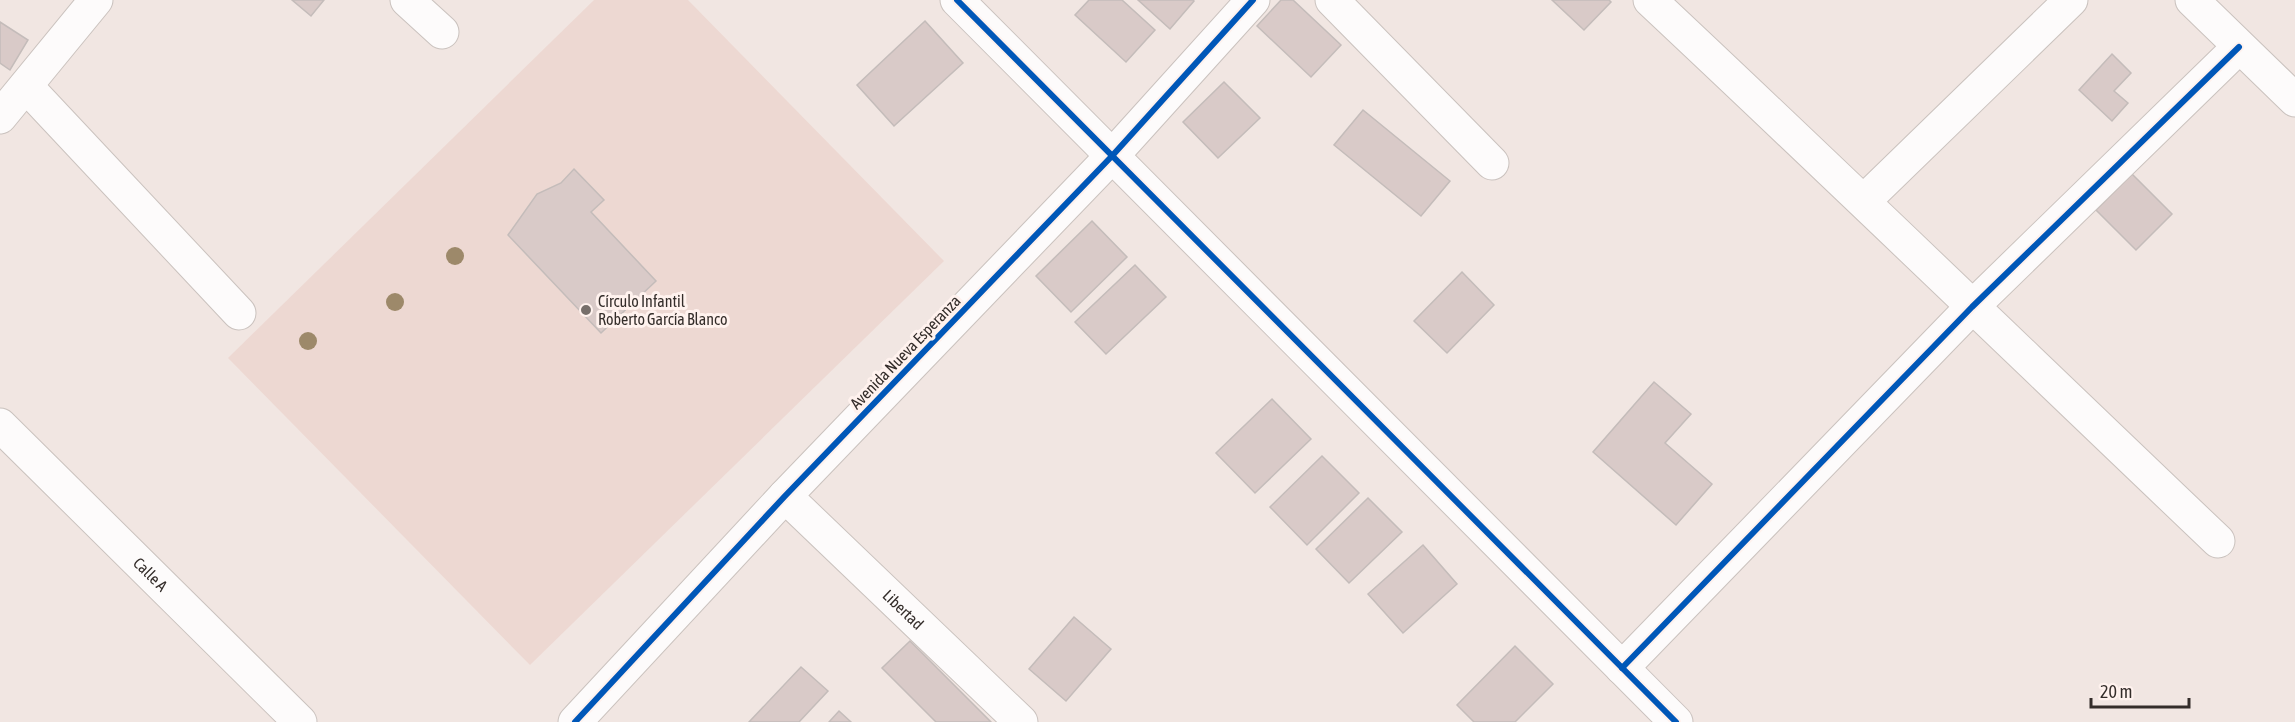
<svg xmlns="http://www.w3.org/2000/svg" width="2295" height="722" viewBox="0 0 2295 722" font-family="'Asap Condensed',sans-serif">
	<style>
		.built { fill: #edd8d2 }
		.building { fill: #d9cac8; stroke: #c4bcba; stroke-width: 1.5 }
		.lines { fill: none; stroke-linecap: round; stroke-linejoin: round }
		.minor-casing { stroke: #cac2be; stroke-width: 35 }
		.minor { stroke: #fdfbfb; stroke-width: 33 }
		.cycleway-casing { stroke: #fff2ee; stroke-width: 10 }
		.cycleway { stroke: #0057b8; stroke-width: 6 }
		.tree { fill: #9d896a }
		.poi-dot { fill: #766e6a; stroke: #fff2ee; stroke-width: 2 }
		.labels { text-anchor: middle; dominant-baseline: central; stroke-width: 6; stroke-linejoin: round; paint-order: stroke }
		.poi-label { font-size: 16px; fill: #342d2a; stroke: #fff2ee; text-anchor: start }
		.street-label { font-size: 16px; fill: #342d2a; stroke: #fff2ee }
	</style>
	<rect width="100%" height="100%" fill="#f1e6e2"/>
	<polygon class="built" points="594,0 688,0 944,261 530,665 228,358"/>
	<g class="building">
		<polygon points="292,0 324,0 311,16"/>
		<polygon points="1089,0 1122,0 1155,30 1126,62 1075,15"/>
		<polygon points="1138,0 1193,0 1194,1 1170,29"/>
		<polygon points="1281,0 1293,0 1341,45 1311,77 1257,26"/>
		<polygon points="1552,0 1609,0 1611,2 1584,30"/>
		<polygon points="925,21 963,63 894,126 857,85"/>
		<polygon points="0,22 28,40 10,70 0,63"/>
		<polygon points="2112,54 2131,73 2114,91 2128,103 2112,121 2079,90"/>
		<polygon points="1224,82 1260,118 1218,158 1183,122"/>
		<polygon points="1363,110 1450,181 1421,216 1334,145"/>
		<polygon points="574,169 604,200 591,212 656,281 601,333 508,235 537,194 561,183"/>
		<polygon points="2132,174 2172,214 2136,250 2096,210"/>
		<polygon points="1092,221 1127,257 1071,312 1036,276"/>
		<polygon points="1135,265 1166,297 1106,354 1075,322"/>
		<polygon points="1462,272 1494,305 1447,353 1414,321"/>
		<polygon points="1654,382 1691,414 1665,443 1712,484 1676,525 1593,452"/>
		<polygon points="1272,399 1311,439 1255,493 1216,453"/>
		<polygon points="1322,456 1359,493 1307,545 1270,507"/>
		<polygon points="1368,498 1402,532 1349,583 1316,549"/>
		<polygon points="1423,545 1457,584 1403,633 1368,594"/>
		<polygon points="1074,617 1111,649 1066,701 1029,669"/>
		<polygon points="910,641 991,722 936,722 882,668"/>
		<polygon points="1515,646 1553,684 1515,722 1474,722 1457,705"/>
		<polygon points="801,667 828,691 799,722 749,722"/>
		<polygon points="839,711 851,722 829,722"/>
	</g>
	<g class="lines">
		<defs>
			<g id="minor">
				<polyline points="407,0 442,32"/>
				<polyline points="957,0 1676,722"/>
				<polyline points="1332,0 1492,163"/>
				<path d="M1650,0C1841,179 2029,361 2218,541"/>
				<polyline points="2192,0 2295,100"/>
				<polyline points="26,86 239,313"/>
				<polyline points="0,117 96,0"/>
				<polyline points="1864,201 2071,0"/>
				<path id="s1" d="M0,425L300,722"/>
				<path id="s2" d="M785,496L1021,722"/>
				<polyline points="1622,668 1972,307 2239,47"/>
				<polyline points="575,722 785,496 1112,156 1253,0"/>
			</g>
		</defs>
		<use href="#minor" class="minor-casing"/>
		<use href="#minor" class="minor"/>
		<defs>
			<g id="cycleway">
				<polyline points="957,0 1676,722"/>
				<polyline points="1622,668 1972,307 2239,47"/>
				<polyline points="575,722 785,496 1112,156 1253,0"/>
			</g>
		</defs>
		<use href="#cycleway" class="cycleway-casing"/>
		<use href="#cycleway" class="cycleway"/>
	</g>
	<g class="tree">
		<circle cx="455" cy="256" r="9"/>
		<circle cx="395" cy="302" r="9"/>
		<circle cx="308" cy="341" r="9"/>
	</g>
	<circle class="poi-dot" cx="586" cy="310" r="6"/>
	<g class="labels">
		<g class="poi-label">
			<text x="598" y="301">Círculo Infantil<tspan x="598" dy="18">Roberto García Blanco</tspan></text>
		</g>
		<g class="street-label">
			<text transform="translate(905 352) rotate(-46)">Avenida Nueva Esperanza</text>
			<text stroke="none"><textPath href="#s1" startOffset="212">Calle A</textPath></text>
			<text stroke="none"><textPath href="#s2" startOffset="164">Libertad</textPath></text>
		</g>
	</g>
	<path d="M2091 698v9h98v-9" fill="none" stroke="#342d2a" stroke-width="3"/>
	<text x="2100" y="698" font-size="18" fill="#342d2a" stroke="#fff2ee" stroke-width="4.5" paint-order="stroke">20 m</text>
</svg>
